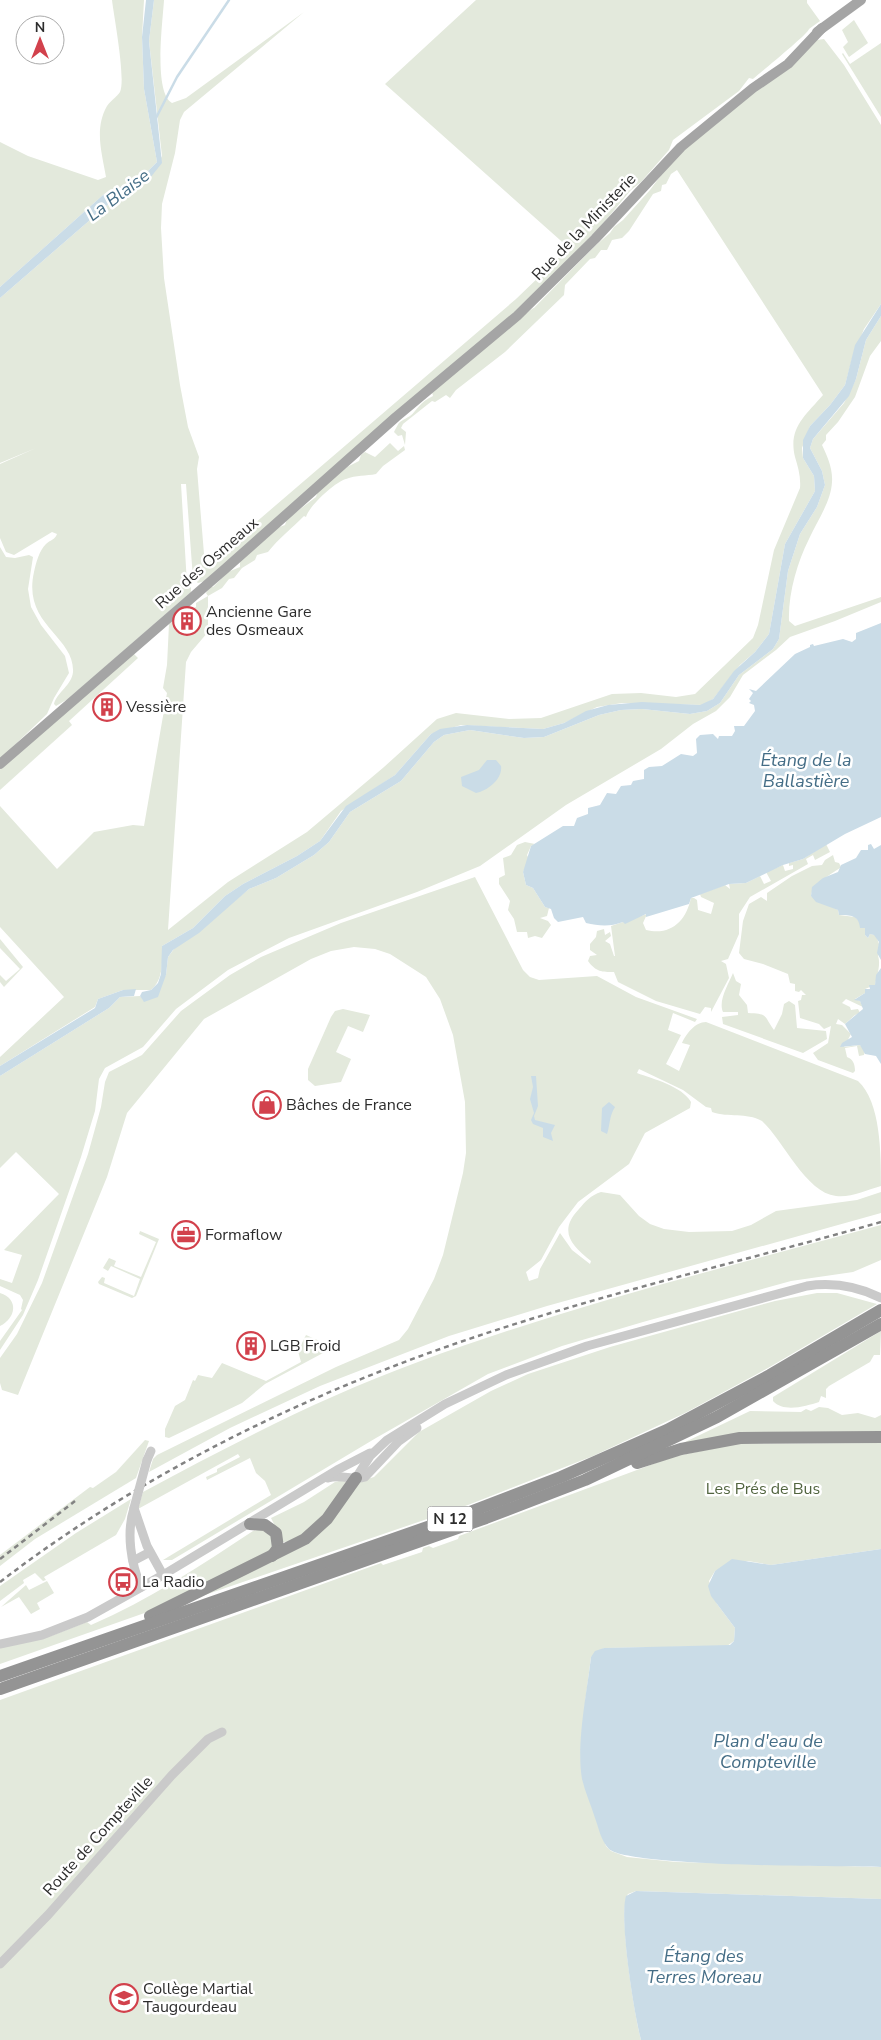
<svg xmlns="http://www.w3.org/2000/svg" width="881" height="2040" viewBox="0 0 881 2040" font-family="'Nunito Sans',sans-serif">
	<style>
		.green { fill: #e3e9dc }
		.water { fill: #cadce7 }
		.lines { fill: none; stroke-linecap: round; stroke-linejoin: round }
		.stream { stroke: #cadce7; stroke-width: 2.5 }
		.minor { stroke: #cacaca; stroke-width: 9 }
		.major { stroke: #a5a5a5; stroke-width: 10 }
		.highway { stroke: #949494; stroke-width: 12 }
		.rail { stroke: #828282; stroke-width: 2.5; stroke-dasharray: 5 4; stroke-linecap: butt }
		.minor-bridge { stroke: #cacaca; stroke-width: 9 }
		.labels { text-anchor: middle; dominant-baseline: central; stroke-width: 5; stroke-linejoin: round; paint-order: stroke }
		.shield { fill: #fff; stroke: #6c6c6c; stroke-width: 1 }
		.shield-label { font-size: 15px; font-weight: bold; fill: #2d2d2d }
		.street-label { font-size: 16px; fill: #2d2d2d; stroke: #fff }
		.poi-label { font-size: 16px; fill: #2d2d2d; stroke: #fff; text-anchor: start }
		.park-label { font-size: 16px; fill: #51643f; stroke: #fff }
		.water-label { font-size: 18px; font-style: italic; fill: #446d86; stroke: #fff }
	</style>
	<rect width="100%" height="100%" fill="#fff"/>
	<g class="green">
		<path d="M112,0H144L142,37L144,89L157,162L142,177L103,195L0,287V142L28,156L98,180L106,177C102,153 94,129 107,106C110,101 117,97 120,92C126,79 114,17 112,0Z"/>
		<path d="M154,0H164C163,20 153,92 172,103L186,98L304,12L184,112L180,120L175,153L162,204L161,228L164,278L180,385L188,427L199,457L197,469L205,566L516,299L569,248L385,84L476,0H807V3L820,21L809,29C808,34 761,72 753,79L749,78L739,91L673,140L669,150L641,182L631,190L600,227L523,305L205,581L198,583L193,579L186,484H181L187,584H191V592L68,699L56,706L54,704C57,692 72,685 73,672C75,636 22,625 34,572C36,563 39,551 46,544C50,540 55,540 57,534L52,532L14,555L6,552L0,538V464L36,448L0,463V298L120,194L150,178L162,156L149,41Z"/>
		<polygon points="854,20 868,43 849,57 843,47 848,42 842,30"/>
		<path d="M824,39L844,65L881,125V304L864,329L852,359L845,385L830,405L810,426L802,448L803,458L814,476L815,491L785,544L769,634L755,652L740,665L713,699L703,705L622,703L597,707L564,723L543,729L461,725L431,734L395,775L341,811L320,841L297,856L243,884L225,896L193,928L162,946C162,961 164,979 151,990H123L98,999L95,1007L0,1066V1057L64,997L0,927V806L57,869L94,832L133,825L144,826L167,693L163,688L167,665L169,624L177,613L196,607V603L208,596L206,593L211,586L213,587L228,572L240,567V561L277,528L285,525L287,519L316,497L318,491L347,467L359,461L361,455L365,452L375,457L390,443L398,451L404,446L405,450L383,466L376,474C366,476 356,475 346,479C335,482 309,506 306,517L304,516C291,529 279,538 268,552L257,555L255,560L242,568L234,578L229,579L222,588L208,596V632L191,652L186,662L168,930L228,882L307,832L384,767L437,719L456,713L509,719L541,718L612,694L641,693L676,697L695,694L753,638L758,625L774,550L800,488C801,477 798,467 795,457C788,428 805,416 823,395L677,170L671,174L666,184L662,185L661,191L653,194L629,231L622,238L612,240L607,250H601L595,258L590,259L565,285L564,295L505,352L456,390L450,398L446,395L435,402L432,401L403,424L401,428L406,432L405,445L402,435L398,436L394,432C401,419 397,424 410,416C417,411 419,402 433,396L432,392L506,330C513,325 530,309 534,308L596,245L610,233L614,227L623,220L650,190L673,159L817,40Z"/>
		<polygon points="881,43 881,117 842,54 843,53 850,64"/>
		<path d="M881,316V341L870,356L855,397L838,422L826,435V440L822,445C827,456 833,468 832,482C831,502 817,521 809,539C797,563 788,594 789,621L795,626L881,597V602L835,621L790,637L776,650L743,675L730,697L716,711L693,724L661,749L566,805L480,866L417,892L289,938L228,970L176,1009L143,1047L105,1068L99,1079L95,1111L81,1157L38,1280L23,1315L0,1350V1341L22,1310L21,1309L23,1300L20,1295L0,1286V1279L12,1283L22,1255L4,1250L59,1194L16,1152L0,1168V1076L109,1008L120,997L140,996L144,1001L166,975L168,957L174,949L249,889L276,878L314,855L329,842L350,812L401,781L434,742L444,735L470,730L524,738L544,737L599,715L621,710L642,709L690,714L707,711L720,703L739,675L773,649L779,639L788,571L800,534L817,507L825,485L822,471L810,448L813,439L844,403L856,379L866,340Z"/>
		<polygon points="0,547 6,557 15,558 29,555 33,557 28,589 31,607 41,625 65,656 69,673 54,698 47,714 0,759"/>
		<polygon points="133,653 138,658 69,721 72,725 0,790 0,769"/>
		<polygon points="525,842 535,844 531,846 527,855 529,859 523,872 526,885 533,888 545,907 549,908 547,916 540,918 548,921 551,925 542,938 535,936 528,938 527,932 517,932 514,919 508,910 510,901 499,884 499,878 505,875 503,858 511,855 517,845"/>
		<path d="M826,844L830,852L815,860L813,855L806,859L808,864L750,897L739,914V934L728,959L721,961L726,964L729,978L711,1012V1008L705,1007L700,1014L656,1001L618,982L614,972C602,972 596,972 588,961L590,956L597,955L590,950V944L596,937L597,931L604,929L605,935L610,932L611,936L605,941L610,944L614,956H615L611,926L647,914L643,923L646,930C671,936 686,921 691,898H694L697,900L698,910L711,914L714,903L701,897L700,894L725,885L730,889L729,884L746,883L760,876L764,884L771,881L766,872L783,865L785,871L793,869V865L789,866V863L803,859Z"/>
		<path d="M833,855L835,862L839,863L841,867C834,873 812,883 811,896L838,910L839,915L855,917L865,928V935L868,938L870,934L876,935L879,944L878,956C881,964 877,976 875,985L865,989V993L855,999L860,1001L863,1007L846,999L842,1003L850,1007L851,1010L858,1009L860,1013L855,1015L845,1024L838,1019L836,1024L842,1025L851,1034L844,1047L860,1045L865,1050L864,1055L859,1056L857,1046L845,1048L847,1057C853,1059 855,1064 855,1071L853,1073L818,1060L813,1053L828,1043L831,1026L824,1029L819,1024L800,1018L798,1001L801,1000L802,995H806L801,990L799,992L795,991V984L790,983L788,974L763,964L744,959L739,953L743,921L749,904L761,897L767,901V893L792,876L812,866L822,865L825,860Z"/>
		<path d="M475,877L523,970L530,977L539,980L597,976L636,997L697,1019L695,1022L673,1013L668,1030L681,1035L666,1064L679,1071L690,1045L682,1043C686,1034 695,1022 706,1022L858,1081C881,1102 881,1154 881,1186C867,1190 850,1198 836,1196C806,1193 783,1140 762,1121C746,1112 729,1118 712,1112L711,1108L706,1107L683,1090L639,1069L637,1073C653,1079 682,1086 691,1102L690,1108L645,1133L629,1164L578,1202L559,1227L541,1260L526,1272L529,1281L538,1278L540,1269L560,1233L572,1250L590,1264L591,1261C571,1245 558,1231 579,1209C585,1202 591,1195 601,1192L620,1195L639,1216L650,1224L664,1229L689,1232L732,1231L751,1225L776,1211L857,1200L881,1192V1213L547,1306L449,1336L320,1386L230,1428L149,1472L153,1459L157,1455L336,1367L399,1340L408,1329L434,1279L443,1255L463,1173L466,1153L465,1102L453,1035L440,999L426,977L390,954L375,949L354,947L331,951L311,959L204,1019L127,1113L107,1177L18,1395L2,1390L0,1383V1358L17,1334L42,1283L88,1154L101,1107L105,1082L109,1072L142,1055L181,1011L230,975L261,957L341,923Z"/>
		<polygon points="0,939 23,967 4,987 0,982 0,975 6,981 20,969 0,948"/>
		<path d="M733,973L736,981L741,984L739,995L747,1005L748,1013C769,1014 763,1015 774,1030L782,1014L784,1004L789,1001L795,1005L797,1028L826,1031L827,1039L803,1053L723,1024L722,1017L738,1015V1012H723C718,1001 728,985 733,973Z"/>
		<polygon points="343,1009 370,1015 363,1032 348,1026 336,1052 351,1059 341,1082 315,1086 308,1080 308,1069 331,1017 335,1011"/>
		<path d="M881,1225V1260L853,1272L791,1281L643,1322L562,1346L488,1374L376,1438L172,1560H163L271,1495L265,1481L256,1473L250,1458L207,1480L206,1477L217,1472V1469L240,1457L238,1454L138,1509L143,1492C232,1444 322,1397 418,1362C569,1306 726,1267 881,1225Z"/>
		<polygon points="140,1231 159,1239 136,1296 132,1298 99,1284 98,1282 102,1277 105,1278 104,1283 134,1296 140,1279 111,1266 108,1271 103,1268 109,1258 116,1261 114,1266 141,1277 156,1242 139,1234"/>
		<path d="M0,1293C19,1299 16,1318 0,1326Z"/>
		<polygon points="817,1293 837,1293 877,1304 768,1368 685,1413 593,1456 468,1505 202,1596 272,1561 361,1481 374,1477 419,1432 491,1391 528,1374 610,1347 775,1301"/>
		<path d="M881,1331L880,1355H874L870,1362L829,1386L826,1389V1398L821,1396L819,1402C806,1406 784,1413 773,1401V1397Z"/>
		<polygon points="306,1335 324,1343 334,1341 323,1353 265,1384 242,1403 169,1438 165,1437 165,1429 175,1406 185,1400 193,1380 195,1381 198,1375 212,1378 222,1363 266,1381 301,1362 298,1351"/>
		<polygon points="819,1407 828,1408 842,1415 858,1413 875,1418 881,1415 881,1435 683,1443 750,1411 801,1412 806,1409 811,1411"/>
		<polygon points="145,1440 149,1441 136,1478 35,1539 0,1566 0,1555 90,1487 93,1488 116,1472"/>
		<path d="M881,1443V1549L771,1565L748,1561L715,1571L709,1581L717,1604L735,1628L734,1641L727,1646L604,1648L591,1657L585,1703L581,1769L584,1784L606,1846L611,1851L627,1857L676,1862L881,1867V1899L636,1891L628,1894C617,1909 635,2018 641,2040H0V1700L381,1563L383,1565L422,1552L423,1548L429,1546L433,1548L458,1539L459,1536L672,1457L735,1444Z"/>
		<path d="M343,1480L348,1482C335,1500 306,1542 283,1542L271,1518L304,1502L335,1482Z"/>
		<polygon points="131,1499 125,1519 116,1535 44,1577 46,1580 43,1581 35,1573 23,1580 24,1583 0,1601 0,1586 76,1533"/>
		<path d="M262,1529L272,1537V1549L153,1610L0,1664V1647L51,1636L87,1622L91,1625C149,1600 200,1566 253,1531Z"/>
		<polygon points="47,1581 54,1593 37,1603 40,1609 31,1614 19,1597 1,1607 26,1585 29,1590"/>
	</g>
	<g class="water">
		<polygon points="146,0 154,0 149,41 162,163 150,178 120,194 0,298 0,287 103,195 142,177 157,162 144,89 142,37"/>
		<polygon points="881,304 881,316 866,340 856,379 849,396 813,439 810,448 822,471 825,485 817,507 800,534 788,571 779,639 773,649 739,675 720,703 707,711 690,714 642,709 621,710 599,715 544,737 524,738 470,730 444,735 434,742 401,781 350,812 329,842 314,855 276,878 249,889 199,933 173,950 168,957 166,975 158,997 144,1002 140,996 142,992 151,990 158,983 161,974 162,946 193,928 225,896 243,884 297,856 320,841 346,806 395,775 431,734 440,729 467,725 543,729 564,723 586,711 608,705 642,702 700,705 713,699 734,671 755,652 769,634 785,544 815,491 814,476 803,458 803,440 810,426 830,405 845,385 855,345"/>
		<path d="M881,623V817L845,834L803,859L783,865L746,883L729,884L691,898L689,904L646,917V914L625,924L623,922C610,927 599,926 586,923L583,917L558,922L554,918L551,909L545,907L533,888L526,885L523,872L531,846L563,826H574L577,818L588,814V808L600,805L607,793L616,794L621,786L631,785L633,781L644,779V770L649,767L662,766L681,754L693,756L697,753L696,739L700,735L713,734L718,739L719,736H732L735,731L734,726H744L755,711L754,705L749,703L751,701L749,699L753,693L749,689L756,691L795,654L810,647V645L813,644L814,646L843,639L852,642L856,639V633Z"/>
		<path d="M487,760H496L501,766C503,779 487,791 476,793L462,786L461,777L479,770Z"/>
		<path d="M871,844L874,849L881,845V960L877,953L879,942L874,935L870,934L868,938L865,935V928H860C859,915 850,915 839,915L838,910L816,902L811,896L812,887L823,878L838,872L841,865L856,858L861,850H868V845Z"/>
		<polygon points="881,968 881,1064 876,1056 865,1054 860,1045 840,1047 842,1043 852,1037 845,1024 863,1009 860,1001 854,1000 865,993 865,989 870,989 869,985 875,985 876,975"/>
		<polygon points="136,989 134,996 120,997 109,1008 0,1076 0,1066 95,1008 98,999 123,990"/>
		<polygon points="531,1076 536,1076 538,1106 534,1116 535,1120 555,1125 551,1133 553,1141 543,1137 543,1128 533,1124 531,1120 534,1113 530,1099 533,1087"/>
		<path d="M609,1102L615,1107C609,1116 610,1126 607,1134L601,1131L602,1108Z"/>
		<path d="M881,1549V1867C842,1866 628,1867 609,1849C601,1841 599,1829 595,1818C591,1805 585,1792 582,1779C576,1745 587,1692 591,1657L595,1651L604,1648L730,1645L734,1641L735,1628L711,1596L708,1586L715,1571L732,1559L771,1565Z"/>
		<path d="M636,1891L881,1899V2040H641C634,2015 619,1918 626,1896Z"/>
	</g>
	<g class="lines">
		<polyline class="stream" points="156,118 177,77 229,0"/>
		<g class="minor">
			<polyline points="147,1460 151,1451"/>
			<path d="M328,1478C341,1474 354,1481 365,1477L399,1441L417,1428"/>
			<path d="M356,1478L370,1456L387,1440L445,1404L506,1375L587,1346L807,1286C834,1282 857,1286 881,1298"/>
			<polyline points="133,1561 150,1552"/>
			<path d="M141,1587C131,1564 126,1533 134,1508L147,1546L163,1575"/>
			<polyline points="0,1644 42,1635 88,1617 163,1575 337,1470 370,1453"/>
			<polyline points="0,1964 48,1915 172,1775 208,1739 222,1732"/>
		</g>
		<g class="major">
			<polyline points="817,32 861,0"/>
			<polyline points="0,764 225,569 396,417 517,316 595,239 681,147 753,88 788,64 822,28"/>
		</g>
		<g class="highway">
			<polyline points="637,1463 681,1449 740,1438 881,1437"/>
			<polyline points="250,1524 265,1525 276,1533 278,1548 272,1556"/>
			<polyline points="150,1616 305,1539 327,1519 356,1478"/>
			<polyline points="0,1676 462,1515 561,1477 667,1430 770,1375 881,1310"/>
			<polyline points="0,1689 486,1518 585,1480 717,1417 881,1324"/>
		</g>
		<g class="rail">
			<polyline points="0,1559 75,1501"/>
			<path d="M0,1582C142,1473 309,1392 478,1336C610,1292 747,1260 881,1222"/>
		</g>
		<polyline class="minor-bridge" points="134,1508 147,1460"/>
	</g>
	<defs>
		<symbol id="building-ring" viewBox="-11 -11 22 22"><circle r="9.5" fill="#fff" stroke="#d2414c" stroke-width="1.5"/><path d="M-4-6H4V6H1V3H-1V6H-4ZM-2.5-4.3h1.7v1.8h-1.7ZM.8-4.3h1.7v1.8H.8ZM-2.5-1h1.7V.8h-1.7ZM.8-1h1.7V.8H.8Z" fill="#d2414c"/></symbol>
		<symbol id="shop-ring" viewBox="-11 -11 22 22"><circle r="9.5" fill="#fff" stroke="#d2414c" stroke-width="1.5"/><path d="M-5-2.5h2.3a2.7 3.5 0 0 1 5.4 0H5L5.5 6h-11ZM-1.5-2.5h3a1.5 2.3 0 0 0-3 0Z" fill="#d2414c"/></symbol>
		<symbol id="office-ring" viewBox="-11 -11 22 22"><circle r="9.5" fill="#fff" stroke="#d2414c" stroke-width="1.5"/><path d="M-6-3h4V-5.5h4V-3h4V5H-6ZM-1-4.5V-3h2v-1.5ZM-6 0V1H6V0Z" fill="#d2414c"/></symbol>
		<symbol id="bus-ring" viewBox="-11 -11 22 22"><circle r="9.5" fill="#fff" stroke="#d2414c" stroke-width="1.5"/><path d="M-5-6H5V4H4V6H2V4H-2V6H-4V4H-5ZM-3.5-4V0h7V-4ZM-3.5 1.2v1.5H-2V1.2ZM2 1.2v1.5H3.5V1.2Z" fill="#d2414c"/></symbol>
		<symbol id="school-ring" viewBox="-11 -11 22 22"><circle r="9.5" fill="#fff" stroke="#d2414c" stroke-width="1.5"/><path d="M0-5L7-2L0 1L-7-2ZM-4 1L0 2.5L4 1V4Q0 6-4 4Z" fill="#d2414c"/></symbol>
	</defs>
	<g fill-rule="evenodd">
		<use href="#building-ring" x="171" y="605" width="32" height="32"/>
		<use href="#building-ring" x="91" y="691" width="32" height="32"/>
		<use href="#shop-ring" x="251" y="1089" width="32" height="32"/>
		<use href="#office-ring" x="170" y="1219" width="32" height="32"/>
		<use href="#building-ring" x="235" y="1330" width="32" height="32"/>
		<use href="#bus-ring" x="107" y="1566" width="32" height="32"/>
		<use href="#school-ring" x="108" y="1982" width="32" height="32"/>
	</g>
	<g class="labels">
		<rect class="shield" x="427.5" y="1506.5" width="45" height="25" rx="4"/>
		<g class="shield-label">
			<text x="450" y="1519">N 12</text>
		</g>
		<g class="street-label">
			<text transform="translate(584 227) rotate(-46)">Rue de la Ministerie</text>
			<text transform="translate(207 563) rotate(-41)">Rue des Osmeaux</text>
			<text transform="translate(98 1836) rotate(-48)">Route de Compteville</text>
		</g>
		<g class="poi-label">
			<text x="206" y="612">Ancienne Gare<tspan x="206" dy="18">des Osmeaux</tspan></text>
			<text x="126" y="707">Vessière</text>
			<text x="286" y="1105">Bâches de France</text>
			<text x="205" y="1235">Formaflow</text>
			<text x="270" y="1346">LGB Froid</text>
			<text x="142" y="1582">La Radio</text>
			<text x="143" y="1989">Collège Martial<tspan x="143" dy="18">Taugourdeau</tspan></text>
		</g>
		<g class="park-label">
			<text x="763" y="1489">Les Prés de Bus</text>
		</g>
		<g class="water-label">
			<text transform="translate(118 195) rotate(-37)">La Blaise</text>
			<text x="806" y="760">Étang de la<tspan x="806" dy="21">Ballastière</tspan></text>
			<text x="768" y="1741">Plan d'eau de<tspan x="768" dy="21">Compteville</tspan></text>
			<text x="704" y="1956">Étang des<tspan x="704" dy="21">Terres Moreau</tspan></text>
		</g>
	</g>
	<g transform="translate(40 40)"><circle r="24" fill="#ffffff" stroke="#ababab"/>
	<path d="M0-4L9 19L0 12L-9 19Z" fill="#d2414c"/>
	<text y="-8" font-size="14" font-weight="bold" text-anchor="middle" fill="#2d2d2d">N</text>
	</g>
</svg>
